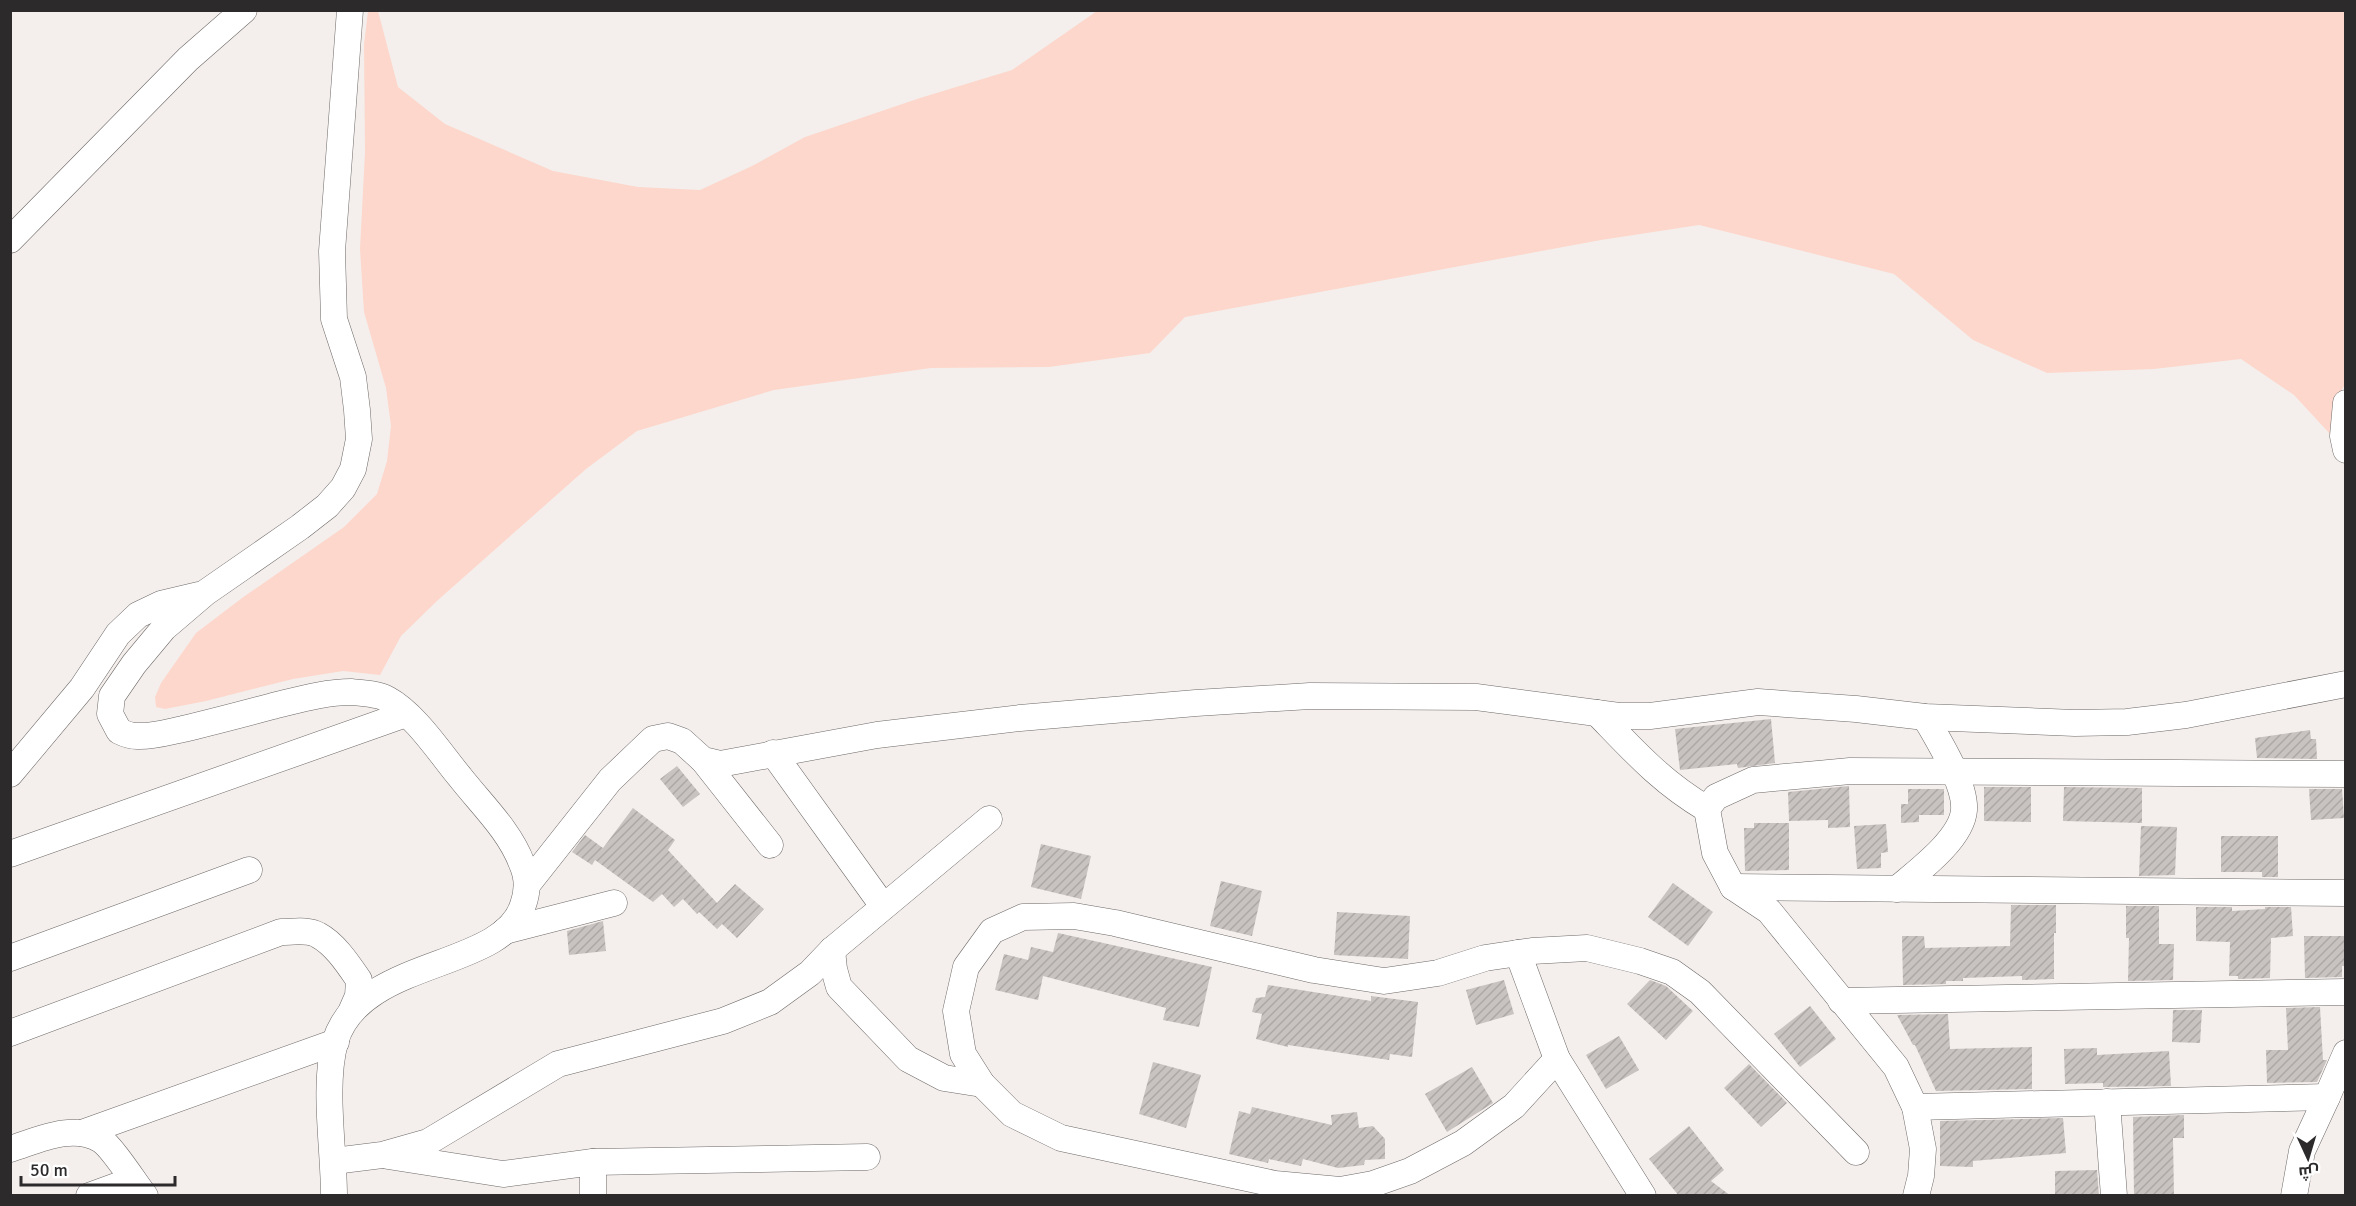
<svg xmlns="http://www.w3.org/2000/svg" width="2356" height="1206" viewBox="0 0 2356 1206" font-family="Signika,Cairo,sans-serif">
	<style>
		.green { fill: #fdd7cb }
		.building { fill: url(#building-hatch) }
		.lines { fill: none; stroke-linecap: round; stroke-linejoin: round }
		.minor-casing { stroke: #6d6967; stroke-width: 27 }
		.minor { stroke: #fff; stroke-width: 26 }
	</style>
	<defs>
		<pattern id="building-hatch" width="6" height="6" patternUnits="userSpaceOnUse" patternTransform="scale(1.5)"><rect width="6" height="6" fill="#c8c3c1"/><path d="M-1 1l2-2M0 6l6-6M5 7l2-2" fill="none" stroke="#aca8a6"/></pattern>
	</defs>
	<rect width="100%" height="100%" fill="#f4efed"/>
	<polygon class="green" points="368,11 378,11 398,87 445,124 553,171 638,187 700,190 752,166 805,137 920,98 1012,70 1097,11 2345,11 2346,383 2335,401 2330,434 2294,395 2241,359 2154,369 2047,373 1973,340 1894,274 1699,225 1601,240 1185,317 1150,353 1049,367 931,368 774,390 637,431 586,469 438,600 401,636 380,675 343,671 293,679 206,701 165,709 156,707 155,697 161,683 196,633 242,598 344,527 377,494 387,461 391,426 386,388 364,312 360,249 365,152 364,45"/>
	<g class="building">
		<polygon points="1771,719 1775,763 1738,768 1737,764 1680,770 1675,729"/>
		<polygon points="2310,730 2311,739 2316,739 2317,759 2257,758 2255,738"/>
		<polygon points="677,766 700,794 683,807 660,779"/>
		<polygon points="1849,786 1850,827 1828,828 1828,820 1789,821 1788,792"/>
		<polygon points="1984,787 2031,787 2031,822 1984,821"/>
		<polygon points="2064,787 2142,788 2142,823 2063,821"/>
		<polygon points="1908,789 1944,789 1944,815 1919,815 1919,822 1901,823 1901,804 1908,804"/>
		<polygon points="2309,789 2342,789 2344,818 2311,820"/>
		<polygon points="633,808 675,840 668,850 717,903 735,884 764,909 737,938 722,924 717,929 699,912 697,914 683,899 674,907 662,894 653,902 595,860 592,865 572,852 585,835 603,848"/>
		<polygon points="1754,823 1789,823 1789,870 1745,871 1744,828 1754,828"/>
		<polygon points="1886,824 1888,852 1881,853 1881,868 1857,869 1854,826"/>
		<polygon points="2141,826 2177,827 2175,875 2139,876"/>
		<polygon points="2221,836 2278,836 2278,877 2262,877 2262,872 2221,872"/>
		<polygon points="1041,844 1091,856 1081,899 1031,887"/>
		<polygon points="1221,881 1262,891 1252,936 1210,926"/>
		<polygon points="1673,883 1713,912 1688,946 1648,917"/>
		<polygon points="2011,905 2056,905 2056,933 2054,933 2054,979 2022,980 2022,976 1963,978 1963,981 1946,981 1946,984 1903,985 1902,936 1924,936 1925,948 2010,946"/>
		<polygon points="2126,906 2159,906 2159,944 2174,944 2173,980 2128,981 2129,938 2126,938"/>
		<polygon points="2196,907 2232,907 2232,911 2265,909 2265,907 2291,907 2293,936 2271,938 2270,978 2238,979 2238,976 2229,976 2230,942 2196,941"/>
		<polygon points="1337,912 1410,916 1408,959 1334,955"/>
		<polygon points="603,921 606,951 569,955 567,931"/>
		<polygon points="1058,933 1212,967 1199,1027 1163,1020 1166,1008 1043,976 1038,1000 995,990 1004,954 1028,960 1031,947 1053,952"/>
		<polygon points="2304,936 2346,936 2346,966 2342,966 2342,977 2305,978"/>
		<polygon points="1504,980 1514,1014 1476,1025 1466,990"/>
		<polygon points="1650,980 1666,986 1693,1011 1666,1040 1627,1004"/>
		<polygon points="1268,985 1371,1001 1371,996 1418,1002 1412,1057 1390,1054 1389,1060 1288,1045 1288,1047 1256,1039 1262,1014 1252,1012 1256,998 1265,997"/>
		<polygon points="1810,1006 1836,1039 1800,1067 1774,1034"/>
		<polygon points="2320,1007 2323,1060 2327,1060 2317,1082 2267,1083 2266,1050 2288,1050 2286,1008"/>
		<polygon points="2173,1010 2202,1010 2200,1043 2172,1042"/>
		<polygon points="1948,1014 1950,1049 2032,1047 2032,1089 1936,1091 1915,1045 1913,1045 1897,1015"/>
		<polygon points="1619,1036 1639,1070 1606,1089 1586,1055"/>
		<polygon points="2097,1048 2097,1055 2169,1051 2171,1086 2103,1087 2103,1083 2065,1084 2064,1049"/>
		<polygon points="1153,1062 1201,1075 1186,1128 1139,1114"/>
		<polygon points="1749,1064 1787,1103 1761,1127 1724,1088"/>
		<polygon points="1472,1067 1493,1103 1447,1132 1425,1094"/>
		<polygon points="1252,1107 1332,1125 1331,1115 1357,1112 1359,1128 1373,1126 1385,1139 1385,1159 1365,1160 1364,1165 1338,1168 1303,1159 1301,1166 1269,1159 1268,1163 1229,1154 1239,1111 1250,1114"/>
		<polygon points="2184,1115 2184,1138 2173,1138 2174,1196 2134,1196 2133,1117"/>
		<polygon points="2063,1118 2066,1153 1973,1161 1973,1167 1940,1166 1940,1121"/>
		<polygon points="1689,1126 1724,1170 1711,1181 1731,1196 1679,1196 1649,1159"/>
		<polygon points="2097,1170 2099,1196 2055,1196 2055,1171"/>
	</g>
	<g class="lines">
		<defs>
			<g id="minor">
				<polyline points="10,240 188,59 244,10"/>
				<polyline points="2346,403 2343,436 2346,450"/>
				<path d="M1597,713C1633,750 1661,782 1707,809"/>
				<polyline points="773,753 883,906"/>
				<polyline points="703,760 770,845"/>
				<polyline points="10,774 82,688 118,634 138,615 161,604 199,595"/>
				<polyline points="10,854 406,714"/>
				<polyline points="527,885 610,780 653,739 668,736 682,741 703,760 720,764 877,735 1020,718 1196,703 1310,696 1476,697 1619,716 1650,716 1758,702 1856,709 1925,717 2075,723 2127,722 2186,715 2346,684"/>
				<polyline points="1733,887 2346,893"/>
				<path d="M1897,889C1918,871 1962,839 1964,810C1966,784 1938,740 1925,717"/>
				<polyline points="505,931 614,903"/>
				<polyline points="832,950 834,969 839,987 908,1059 944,1078 982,1084"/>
				<polyline points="1518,953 1557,1059 1643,1196"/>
				<polyline points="10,958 249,870"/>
				<polyline points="1841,1001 2346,992"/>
				<path d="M10,1033L281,932C292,932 308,929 318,935C335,944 348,964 359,980L358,996L351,1012"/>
				<polyline points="1557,1059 1514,1106 1463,1143 1410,1171 1373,1184 1340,1190 1275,1184 1061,1138 1012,1114 982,1084 963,1054 956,1011 966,967 992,931 1023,917 1074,916 1115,923 1314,970 1384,981 1438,973 1485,958 1532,951 1587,948 1640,961 1672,972 1700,992 1856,1152"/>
				<polyline points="2107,1102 2114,1196"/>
				<polyline points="1915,1107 2327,1097"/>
				<polyline points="82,1133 336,1042"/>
				<path d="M10,1149C39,1140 72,1123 101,1140C112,1147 135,1183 145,1196"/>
				<polyline points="388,1156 503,1174 593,1162 867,1157"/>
				<polyline points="334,1161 382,1155 428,1142 558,1064 723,1021 770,1002 810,973 832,950 989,819"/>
				<polyline points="593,1162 593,1196"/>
				<polyline points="89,1196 133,1180"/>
				<path d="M334,1196C334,1149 323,1086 335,1042C360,957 503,971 523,905C528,891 528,877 522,864C510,831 481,804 460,777C440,753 415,714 387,699C379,694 361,693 351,692C325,692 298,700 273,706C243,714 213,722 183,729C168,732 152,737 137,736C130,736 125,734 119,731L110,714L112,696L134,664L164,628L205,593L300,527L327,506L343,488L353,469L359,439L357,410L353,377L334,319L332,251L350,10"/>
				<polyline points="1916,1196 1921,1176 1923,1149 1915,1107 1896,1067 1769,911 1733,887 1715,853 1707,809 1716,797 1753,780 1850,771 2346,774"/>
				<polyline points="2294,1196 2302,1151 2327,1097 2346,1053"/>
			</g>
		</defs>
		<use href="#minor" class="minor-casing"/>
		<use href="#minor" class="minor"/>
	</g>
	<rect width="2356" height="1206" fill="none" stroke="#2c2a2a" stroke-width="24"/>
	<g transform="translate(2308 1158) rotate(176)" stroke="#ffffff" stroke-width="4.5" paint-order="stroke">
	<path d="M0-4.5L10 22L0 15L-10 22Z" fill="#2c2a2a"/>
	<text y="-9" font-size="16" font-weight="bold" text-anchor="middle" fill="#2c2a2a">ش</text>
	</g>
	<path d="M21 1176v9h154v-9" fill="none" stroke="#2c2a2a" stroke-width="3"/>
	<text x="30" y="1176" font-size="18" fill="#2c2a2a" stroke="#ffffff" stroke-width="4.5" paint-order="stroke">50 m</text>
</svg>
